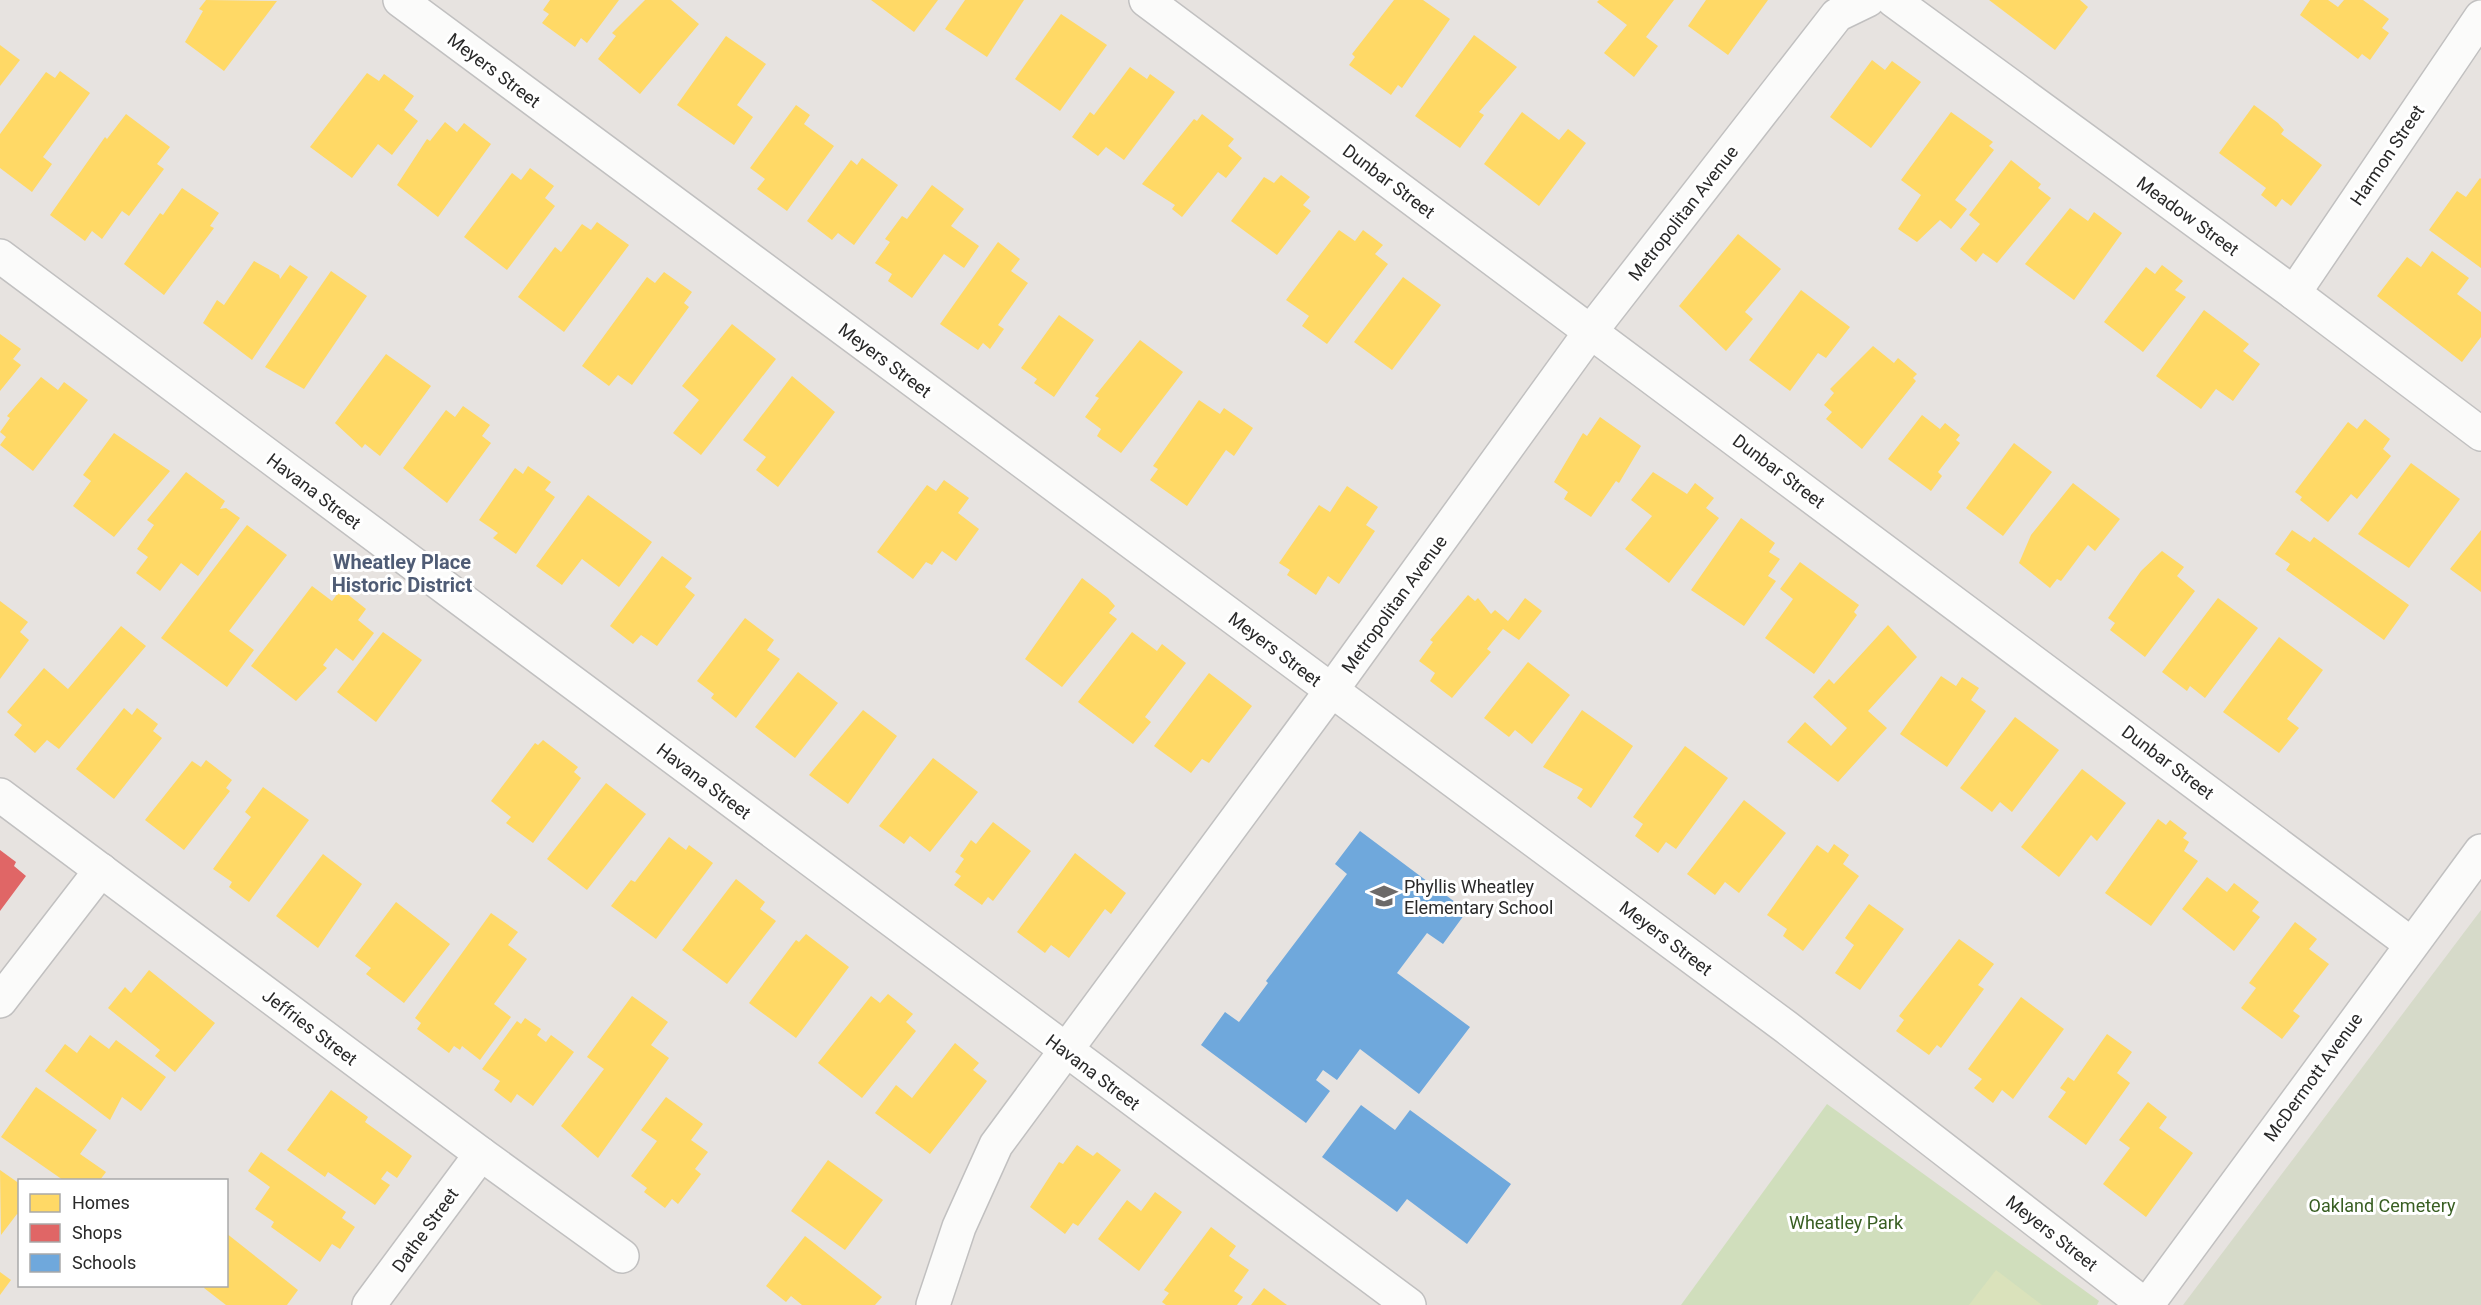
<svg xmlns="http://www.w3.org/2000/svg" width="2481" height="1305" viewBox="0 0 2481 1305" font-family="Roboto,sans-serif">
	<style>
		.green { fill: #d0debc }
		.cemetery { fill: #d6dac9 }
		.pitch { fill: #dae2bb }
		.homes { fill: #ffd966 }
		.shops { fill: #e06666 }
		.schools { fill: #6fa8dc }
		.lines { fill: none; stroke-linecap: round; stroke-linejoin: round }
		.minor-casing { stroke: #c1c0c0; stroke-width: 36 }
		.minor { stroke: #fbfbfa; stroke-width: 33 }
		.labels { text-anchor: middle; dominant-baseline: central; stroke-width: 6; stroke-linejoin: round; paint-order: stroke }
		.street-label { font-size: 18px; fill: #292929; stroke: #fff }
		.poi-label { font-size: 18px; fill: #292929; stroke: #fff; text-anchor: start }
		.park-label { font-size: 18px; fill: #385e22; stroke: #fff }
		.neighbourhood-label { font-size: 20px; font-weight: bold; fill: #4f5c75; stroke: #fff }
	</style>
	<rect width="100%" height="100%" fill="#e7e3e0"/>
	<polygon class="green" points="1827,1104 2099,1301 2097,1305 1681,1305"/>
	<polygon class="cemetery" points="2481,910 2481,1305 2183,1305"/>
	<polygon class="pitch" points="1996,1270 2042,1305 1969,1305"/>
	<g class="homes">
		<polygon points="206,0 277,1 224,71 185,42 203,11 199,9"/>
		<polygon points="550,0 619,0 587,43 581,38 575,47 542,23 549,14 543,10"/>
		<polygon points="645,0 671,0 699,24 640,94 598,59 616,36 612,33"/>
		<polygon points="871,0 938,0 914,32"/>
		<polygon points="965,0 1024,0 987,57 945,29"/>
		<polygon points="1394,0 1423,0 1450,19 1402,88 1398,85 1391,95 1349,65 1355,57 1352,54"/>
		<polygon points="1599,0 1674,0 1646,37 1658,46 1634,77 1604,53 1627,25 1597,2"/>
		<polygon points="1706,0 1768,0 1728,55 1688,26"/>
		<polygon points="1989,0 2080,0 2088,7 2055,50"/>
		<polygon points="2310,0 2328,0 2338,7 2344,0 2363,0 2389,19 2382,28 2389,33 2370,60 2362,54 2358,59 2300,15"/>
		<polygon points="1061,14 1107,45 1060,111 1015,79"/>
		<polygon points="1474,35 1517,67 1479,112 1484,115 1460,148 1415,116"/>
		<polygon points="726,36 766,64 737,105 753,117 734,145 677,105"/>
		<polygon points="0,45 20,60 0,86"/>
		<polygon points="1872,60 1885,70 1892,61 1921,82 1871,148 1830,117"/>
		<polygon points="1130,67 1147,79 1150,74 1175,92 1124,160 1106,147 1098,156 1072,137 1090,112 1094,115"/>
		<polygon points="60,71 90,93 43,157 52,164 32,192 0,168 0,134 46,72 55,78"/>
		<polygon points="367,73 379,81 384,74 414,96 404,110 418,121 392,155 378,144 352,178 310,147"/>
		<polygon points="796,105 810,115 804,124 834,146 787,211 757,189 765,179 750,168"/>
		<polygon points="2254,105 2278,123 2284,130 2281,134 2322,165 2291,206 2282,199 2276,207 2261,195 2266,188 2219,153"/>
		<polygon points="1522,112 1559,140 1568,129 1586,143 1539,206 1484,164"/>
		<polygon points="1951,112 1993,142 1989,146 1994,150 1955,200 1967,209 1951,229 1940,220 1917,242 1898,229 1921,195 1901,180"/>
		<polygon points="126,114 170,147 157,164 164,169 129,216 122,211 102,239 92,231 85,241 50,215 105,137 107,139"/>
		<polygon points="1202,114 1234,139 1228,146 1242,158 1226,178 1218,172 1182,217 1172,209 1175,205 1142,184 1194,119 1197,121"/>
		<polygon points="445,122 457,132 464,123 491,144 438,217 397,185 427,139 430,141"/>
		<polygon points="862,158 898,185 854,245 838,233 832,240 807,221 851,160 857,165"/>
		<polygon points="2011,160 2041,184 2038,188 2051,198 1997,263 1983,253 1976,262 1960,249 1980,224 1969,215"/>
		<polygon points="530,168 554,186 545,198 555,206 507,270 464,237 512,173 521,180"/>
		<polygon points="1281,175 1310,197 1303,205 1311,211 1277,255 1231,221 1264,177 1274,183"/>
		<polygon points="2480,178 2481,179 2481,268 2429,230 2457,191 2466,197"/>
		<polygon points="932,185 964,209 951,226 979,246 964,268 944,254 912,298 888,281 892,274 875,263 890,242 885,239 902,216 907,219"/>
		<polygon points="182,188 219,213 210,226 214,228 164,295 124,264 160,213 163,215"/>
		<polygon points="2070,208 2088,221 2094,212 2122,233 2074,300 2025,264"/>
		<polygon points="597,222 629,245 564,332 518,297 555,247 561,252 582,224 591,230"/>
		<polygon points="1339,230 1355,241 1363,230 1383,245 1375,254 1388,264 1327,344 1302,326 1309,316 1286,300"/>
		<polygon points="1738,234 1781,269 1745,312 1753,319 1726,351 1679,306"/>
		<polygon points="998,242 1020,259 1011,271 1028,283 998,325 1004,329 990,349 983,343 978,350 940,324"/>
		<polygon points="2432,251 2469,278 2457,294 2481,312 2481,337 2462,362 2377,296 2407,257 2421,267"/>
		<polygon points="254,261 279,275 280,279 290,265 308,277 252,360 203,323 217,300 224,305"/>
		<polygon points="2162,265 2183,281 2175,290 2186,297 2143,352 2104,322 2146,267 2155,274"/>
		<polygon points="331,271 367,296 304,389 265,367"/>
		<polygon points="664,272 692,292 684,303 689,307 632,385 618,375 609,386 582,366 647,277 655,283"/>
		<polygon points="1403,277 1441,305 1392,370 1354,342"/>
		<polygon points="1801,290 1850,327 1826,358 1818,353 1790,391 1749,360"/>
		<polygon points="2204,310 2249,344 2243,351 2260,364 2233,401 2216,389 2201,409 2156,376"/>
		<polygon points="1059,315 1094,340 1054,397 1034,383 1037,379 1021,368"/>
		<polygon points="732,324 776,359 701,455 673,433 699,400 682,386"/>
		<polygon points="0,334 21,349 13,359 21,365 0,391"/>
		<polygon points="1140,340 1183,372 1121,453 1097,436 1101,429 1085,417 1099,398 1095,396"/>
		<polygon points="1873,346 1894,363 1898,358 1917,374 1913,378 1916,381 1862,449 1826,419 1832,412 1824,405 1834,393 1830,389"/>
		<polygon points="386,354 431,386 380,456 365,444 362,448 335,423"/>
		<polygon points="792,376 835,412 778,487 756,470 766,457 743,440"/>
		<polygon points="41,377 58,390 64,382 88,400 33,471 0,445 6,437 0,432 10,418 7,416"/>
		<polygon points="1199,400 1220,414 1224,408 1253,428 1234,456 1226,450 1187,506 1150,480 1158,469 1153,466"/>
		<polygon points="463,406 490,425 482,436 491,443 447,503 403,468 446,410 455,417"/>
		<polygon points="1922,415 1940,429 1945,423 1960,435 1956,440 1960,443 1938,472 1942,476 1931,491 1888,459"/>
		<polygon points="1600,417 1641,446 1619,483 1616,481 1591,517 1564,499 1568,492 1554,482 1583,433 1587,436"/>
		<polygon points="2365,419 2390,439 2383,449 2391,456 2357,499 2351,494 2328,522 2300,500 2302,497 2295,492 2348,422 2357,429"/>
		<polygon points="114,433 170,471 114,537 73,506 91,481 83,475"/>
		<polygon points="2014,443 2052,472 2003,536 1966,508"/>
		<polygon points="2411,463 2460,499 2409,568 2358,534"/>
		<polygon points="528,466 551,482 545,490 555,497 516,554 493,538 498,533 479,520 515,468 523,474"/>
		<polygon points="186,472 225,501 220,509 226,508 240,518 198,576 181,563 160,591 136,573 148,557 137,549 154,525 147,520"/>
		<polygon points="1653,472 1687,494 1695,483 1714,498 1706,508 1719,518 1669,583 1625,549 1652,516 1631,500"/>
		<polygon points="944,480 969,498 958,513 979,529 956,561 942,551 932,565 926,562 913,579 877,552 927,485 936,491"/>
		<polygon points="2073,483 2120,519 2095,551 2088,545 2061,581 2057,579 2050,588 2019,563 2031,535"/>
		<polygon points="1347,486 1378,507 1366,525 1375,531 1339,584 1328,576 1316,595 1287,575 1290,570 1279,563 1319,505 1330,512"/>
		<polygon points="588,495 652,542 619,587 582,559 562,585 536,566"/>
		<polygon points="1741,518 1775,543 1769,552 1780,559 1768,576 1776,581 1744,626 1691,590"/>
		<polygon points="247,525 287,555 229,631 254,650 227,687 161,638"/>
		<polygon points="2292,530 2310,542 2314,537 2409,605 2384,640 2286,570 2290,564 2275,554"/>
		<polygon points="2481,530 2481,592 2450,569"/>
		<polygon points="2162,551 2184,567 2177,576 2195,591 2145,657 2110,630 2115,623 2108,618 2141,571"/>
		<polygon points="662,556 692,578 685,587 695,595 657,646 641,635 633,644 610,626"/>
		<polygon points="1800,562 1859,605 1854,612 1857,615 1814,674 1765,638 1793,599 1780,589"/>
		<polygon points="1082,578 1108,598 1115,606 1109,613 1117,619 1062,687 1025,659"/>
		<polygon points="312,586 332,601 341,589 366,609 358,620 374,633 353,661 336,648 323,665 327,668 296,701 251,666"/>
		<polygon points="1468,595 1475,601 1478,598 1491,614 1495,610 1508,621 1525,598 1542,611 1519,640 1503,629 1487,649 1491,652 1452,698 1430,681 1435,673 1419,661 1433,642 1430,640"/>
		<polygon points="2218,598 2258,628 2205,698 2190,686 2187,691 2162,672"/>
		<polygon points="0,601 28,622 20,632 29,640 0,679"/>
		<polygon points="745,618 774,640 767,650 780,659 736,718 711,698 714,694 697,681"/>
		<polygon points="1888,625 1917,657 1868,711 1887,728 1838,782 1787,742 1805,722 1831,746 1847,728 1813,697 1829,679 1834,684"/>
		<polygon points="121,626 146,646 59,749 47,740 35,753 14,735 22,725 7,712 44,668 68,689"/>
		<polygon points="383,632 422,660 376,722 337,692"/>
		<polygon points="1132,632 1157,651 1162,644 1186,663 1145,717 1151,722 1133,744 1078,702"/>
		<polygon points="2279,637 2323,670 2287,719 2299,728 2279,753 2223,712"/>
		<polygon points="1528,662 1570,695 1532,744 1515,730 1509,737 1484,718"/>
		<polygon points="798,672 838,703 795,758 755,727"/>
		<polygon points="1209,673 1252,706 1209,763 1202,759 1191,773 1154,746"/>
		<polygon points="1941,676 1956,686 1962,677 1979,688 1971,700 1986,711 1947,767 1900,734"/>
		<polygon points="124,708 132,715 137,708 158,724 153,731 162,738 114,799 76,769"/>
		<polygon points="863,710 897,736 848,804 809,775"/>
		<polygon points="1582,710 1633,746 1591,808 1577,798 1583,789 1543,767"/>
		<polygon points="2015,717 2059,750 2012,812 2000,802 1992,812 1960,788"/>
		<polygon points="543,740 578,767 574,772 581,778 533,843 506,823 511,817 491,801 535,743 538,745"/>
		<polygon points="1685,746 1728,778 1676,849 1666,842 1658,853 1635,836 1643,824 1633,817"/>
		<polygon points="933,758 978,792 930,852 910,836 904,844 879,826"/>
		<polygon points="206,760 232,780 226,788 230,791 184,850 145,820 192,761 201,767"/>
		<polygon points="2082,769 2126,803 2097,841 2091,835 2059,877 2021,847"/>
		<polygon points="606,783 646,814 587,890 547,859"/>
		<polygon points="263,787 309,820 249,902 229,887 232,882 213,869 251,817 245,812"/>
		<polygon points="1744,800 1786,833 1739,893 1725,882 1715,895 1687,874"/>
		<polygon points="2158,819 2166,825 2170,820 2187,833 2183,838 2189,842 2184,851 2198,861 2151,926 2105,893"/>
		<polygon points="993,822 1031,851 993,901 988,897 982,905 954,885 961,876 955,872 964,859 960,856 971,840 976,844"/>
		<polygon points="669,837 686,850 689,845 713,863 656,939 611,906 631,880 635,882"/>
		<polygon points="1834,844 1849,855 1843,864 1859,876 1803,951 1783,936 1787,929 1767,915 1817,845 1828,853"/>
		<polygon points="1075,853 1126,893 1111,914 1105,909 1069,958 1051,945 1045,953 1017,932"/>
		<polygon points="323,854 362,884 318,948 276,916"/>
		<polygon points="2207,877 2227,892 2234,883 2259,902 2252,911 2260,917 2234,951 2182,909"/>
		<polygon points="736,879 765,902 760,909 776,921 727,984 682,950"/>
		<polygon points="396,902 450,944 404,1003 366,974 371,968 355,956"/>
		<polygon points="1869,904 1904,929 1860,990 1835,973 1854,945 1845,938"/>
		<polygon points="491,913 518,932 508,945 527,959 494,1004 511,1017 480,1060 462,1046 460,1050 454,1046 449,1053 417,1029 421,1023 415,1018"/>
		<polygon points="2295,922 2317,939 2309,949 2329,964 2293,1011 2300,1016 2282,1039 2241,1008 2256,988 2249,983"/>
		<polygon points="806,934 849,967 796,1038 749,1003 796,940 799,942"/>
		<polygon points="1959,939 1994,964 1978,985 1984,989 1941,1048 1937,1045 1929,1055 1896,1031 1904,1020 1899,1016"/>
		<polygon points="149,970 215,1023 175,1072 155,1056 160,1050 108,1008 125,987 131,993"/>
		<polygon points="888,994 913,1014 906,1022 916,1031 862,1098 818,1063 871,996 880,1003"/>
		<polygon points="632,996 668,1022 651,1045 669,1058 598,1158 561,1126 604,1069 587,1057"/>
		<polygon points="2021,997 2064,1029 2013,1099 2002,1090 1993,1103 1974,1088 1982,1079 1968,1069"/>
		<polygon points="525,1018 541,1029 537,1035 546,1042 551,1035 574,1052 533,1106 517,1094 511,1103 494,1090 500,1081 482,1069 517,1021 521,1024"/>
		<polygon points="2107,1034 2132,1052 2117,1073 2130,1083 2086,1145 2048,1117 2066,1092 2060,1088 2068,1077 2074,1081"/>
		<polygon points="90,1035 109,1049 116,1040 166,1077 141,1111 122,1097 110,1120 45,1071 65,1044 77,1053"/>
		<polygon points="955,1043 979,1063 973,1070 987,1081 930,1154 875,1113 896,1085 912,1098"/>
		<polygon points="36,1087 97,1130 80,1154 106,1172 100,1180 63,1180 1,1137"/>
		<polygon points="331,1090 368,1117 365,1122 412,1156 397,1178 387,1171 381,1179 390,1185 375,1205 328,1172 325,1177 287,1150"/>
		<polygon points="666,1097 703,1124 691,1140 708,1152 695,1169 701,1174 678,1204 672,1199 665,1208 644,1192 647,1188 631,1176 657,1141 641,1130"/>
		<polygon points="2148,1102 2167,1117 2159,1128 2193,1153 2146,1217 2103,1184 2130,1148 2119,1140"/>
		<polygon points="1077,1145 1093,1156 1097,1152 1121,1170 1078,1226 1073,1223 1065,1234 1030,1207 1059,1162 1063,1164"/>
		<polygon points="261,1152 346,1212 342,1218 355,1227 340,1249 332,1244 320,1262 271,1227 274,1222 255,1209 270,1187 248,1171"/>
		<polygon points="828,1160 883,1200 845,1250 791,1211"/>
		<polygon points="0,1170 20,1184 20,1216 17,1214 1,1235"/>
		<polygon points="1155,1192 1182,1212 1139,1271 1098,1239 1127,1200 1141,1211"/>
		<polygon points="1211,1227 1236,1246 1229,1256 1249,1270 1234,1291 1243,1297 1237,1305 1166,1305 1162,1302 1169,1293 1164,1290"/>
		<polygon points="226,1233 298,1290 287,1305 226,1305 204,1288 205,1286 226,1286"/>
		<polygon points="805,1236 882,1297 875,1305 802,1305 791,1296 786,1302 766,1286"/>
		<polygon points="0,1272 11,1280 0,1295"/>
		<polygon points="1264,1288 1287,1305 1251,1305"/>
	</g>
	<polygon class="shops" points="0,850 16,862 14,866 26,876 0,911"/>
	<g class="schools">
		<polygon points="1360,831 1467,911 1443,944 1427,933 1397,973 1470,1027 1419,1094 1360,1049 1337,1080 1323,1070 1316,1080 1330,1091 1306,1123 1201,1045 1225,1012 1239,1022 1268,983 1266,981 1347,874 1335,864"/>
		<polygon points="1361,1105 1395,1130 1410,1110 1511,1184 1467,1244 1407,1199 1397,1212 1322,1157"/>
	</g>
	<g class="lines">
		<defs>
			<g id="minor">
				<polyline points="400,0 1786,1027 2145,1305"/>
				<polyline points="1146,0 2411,944"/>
				<polyline points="1893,0 2294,293 2481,434"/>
				<polyline points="0,256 1409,1305"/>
				<polyline points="2294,293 2481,17"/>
				<polyline points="0,795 481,1154 622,1256"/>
				<polyline points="0,1001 101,870"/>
				<polyline points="369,1305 481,1154"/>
				<polyline points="933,1305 959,1227 996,1145 1331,691 1591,331 1837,15 1868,0"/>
				<polyline points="2147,1305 2481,851"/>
			</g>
		</defs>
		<use href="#minor" class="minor-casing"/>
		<use href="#minor" class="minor"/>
	</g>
	<defs>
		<symbol id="school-bare" viewBox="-9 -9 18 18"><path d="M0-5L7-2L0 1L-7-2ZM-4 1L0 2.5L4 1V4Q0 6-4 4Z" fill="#6c6a69" stroke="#fff" stroke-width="2.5" paint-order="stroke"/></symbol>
	</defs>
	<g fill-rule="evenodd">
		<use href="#school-bare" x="1365" y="877" width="38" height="38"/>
	</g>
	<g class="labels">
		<g class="street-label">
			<text transform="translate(494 70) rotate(37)">Meyers Street</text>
			<text transform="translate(2387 155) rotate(-56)">Harmon Street</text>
			<text transform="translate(1389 181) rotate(37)">Dunbar Street</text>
			<text transform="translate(1683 213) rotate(-52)">Metropolitan Avenue</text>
			<text transform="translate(2188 216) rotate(36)">Meadow Street</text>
			<text transform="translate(885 360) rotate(37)">Meyers Street</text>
			<text transform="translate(1779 471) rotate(37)">Dunbar Street</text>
			<text transform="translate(314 491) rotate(37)">Havana Street</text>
			<text transform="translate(1394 604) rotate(-54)">Metropolitan Avenue</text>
			<text transform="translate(1275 649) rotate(37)">Meyers Street</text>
			<text transform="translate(2168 762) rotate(37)">Dunbar Street</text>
			<text transform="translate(704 781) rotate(37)">Havana Street</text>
			<text transform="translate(1666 938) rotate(37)">Meyers Street</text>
			<text transform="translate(310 1027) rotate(37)">Jeffries Street</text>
			<text transform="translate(1093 1072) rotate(37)">Havana Street</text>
			<text transform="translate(2313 1077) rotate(-54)">McDermott Avenue</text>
			<text transform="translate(425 1230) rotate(-54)">Dathe Street</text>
			<text transform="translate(2052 1233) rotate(38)">Meyers Street</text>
		</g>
		<g class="poi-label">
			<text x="1404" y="886">Phyllis Wheatley<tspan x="1404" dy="21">Elementary School</tspan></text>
		</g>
		<g class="park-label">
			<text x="2382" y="1205">Oakland Cemetery</text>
			<text x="1846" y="1222">Wheatley Park</text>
		</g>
		<g class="neighbourhood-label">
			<text x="402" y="562">Wheatley Place<tspan x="402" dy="23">Historic District</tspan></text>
		</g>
	</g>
	<rect x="18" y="1179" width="210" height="108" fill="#ffffff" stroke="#a9a9a9" stroke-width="1.5"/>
	<rect x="30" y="1194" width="30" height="18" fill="#ffd966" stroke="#a9a9a9" stroke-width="1.5"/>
	<text x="72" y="1209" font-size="18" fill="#292929">Homes</text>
	<rect x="30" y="1224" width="30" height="18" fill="#e06666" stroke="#a9a9a9" stroke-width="1.5"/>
	<text x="72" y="1239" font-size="18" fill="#292929">Shops</text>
	<rect x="30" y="1254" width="30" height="18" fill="#6fa8dc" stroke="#a9a9a9" stroke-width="1.5"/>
	<text x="72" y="1269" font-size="18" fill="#292929">Schools</text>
</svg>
